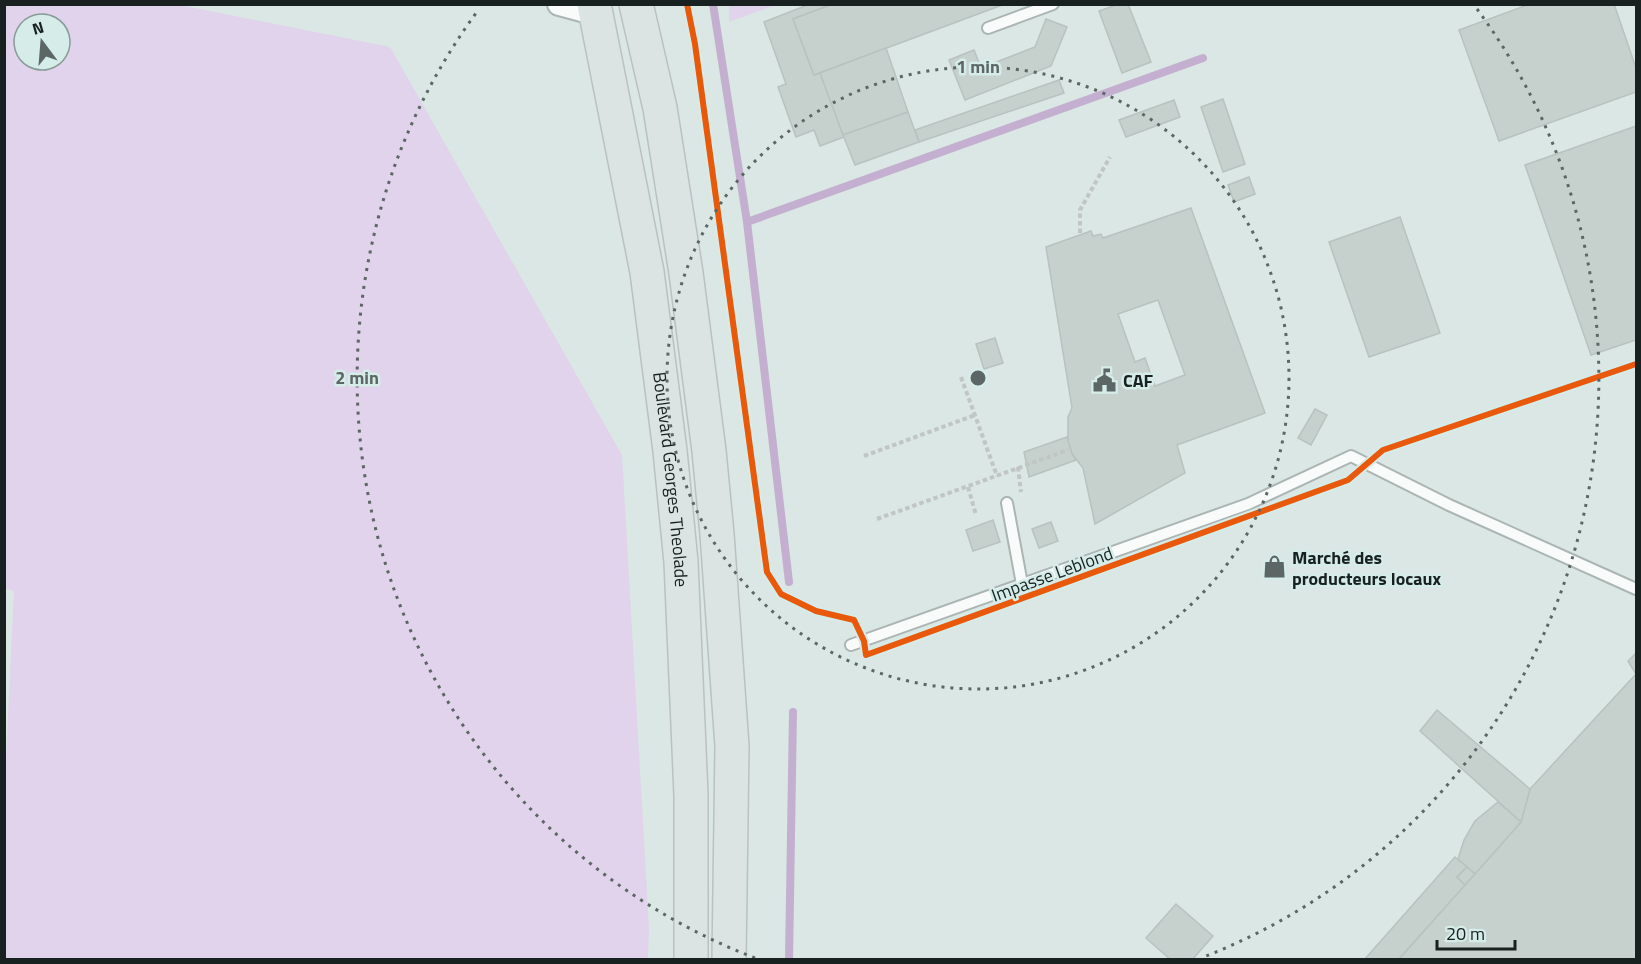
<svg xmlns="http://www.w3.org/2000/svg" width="1641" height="964" viewBox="0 0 1641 964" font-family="'Titillium Web',sans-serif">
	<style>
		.green { fill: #e0d3eb; fill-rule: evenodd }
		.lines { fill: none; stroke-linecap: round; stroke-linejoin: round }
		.stream { stroke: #c4afd0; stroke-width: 8 }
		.building { fill: #c6d0cd; stroke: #b8c2c0; stroke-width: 1.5; fill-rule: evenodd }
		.service-casing { stroke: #abb5b3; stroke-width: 14 }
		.minor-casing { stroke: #abb5b3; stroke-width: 26 }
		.primary-casing { stroke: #bbc1c0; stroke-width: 36 }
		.path { stroke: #c1c6c5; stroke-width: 4; stroke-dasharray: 4.5 3; stroke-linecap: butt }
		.service { stroke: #f9fbfb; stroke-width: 10 }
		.minor { stroke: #f9fbfb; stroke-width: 22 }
		.primary { stroke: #dbe4e3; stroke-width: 33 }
		.cycleway-casing { stroke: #d5ece8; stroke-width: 10 }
		.cycleway { stroke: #e8590c; stroke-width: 6 }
		.ring { fill: none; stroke: #5c6664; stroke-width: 3; stroke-dasharray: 3 6 }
		.labels { text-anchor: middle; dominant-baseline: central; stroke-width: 5; stroke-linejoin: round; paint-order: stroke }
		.poi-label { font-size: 18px; font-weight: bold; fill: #18211f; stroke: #d5ece8; text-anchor: start }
		.street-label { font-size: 18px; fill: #18211f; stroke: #d5ece8 }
		.centre { fill: #5c6664; stroke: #d5ece8; stroke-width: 3 }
		.ring-label { font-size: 18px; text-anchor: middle; font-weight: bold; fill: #5c6664; stroke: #d5ece8; stroke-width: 5; stroke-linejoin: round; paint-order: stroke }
	</style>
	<rect width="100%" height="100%" fill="#dae7e4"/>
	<g class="green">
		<path d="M5,4L180,5L390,47L622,455L649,928L648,959H5V781L14,591L4,588ZM24,24H60V60H24Z"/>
		<polygon points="729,5 729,4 776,5 729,22"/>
	</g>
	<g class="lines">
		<g class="stream">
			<polyline points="713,4 747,222 789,582"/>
			<polyline points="747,222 1203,58"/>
			<polyline points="789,960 793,712"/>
		</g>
	</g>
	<g class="building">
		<polygon points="810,4 833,4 793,19 814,75 820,73 844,137 820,146 814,130 796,137 778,87 786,84 764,22"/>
		<polygon points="833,4 1005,4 814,75 793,19"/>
		<polygon points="1119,4 1128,4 1151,62 1122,73 1099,11"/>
		<polygon points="1530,4 1614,4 1636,68 1636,92 1499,141 1459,30"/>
		<polygon points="1046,19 1067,27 1051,66 965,100 949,60 974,50 981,68 1035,47"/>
		<polygon points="886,48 908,112 843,135 820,73"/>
		<polygon points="1059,80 1064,93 919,142 915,130"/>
		<polygon points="1223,99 1245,164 1223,172 1201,107"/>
		<polygon points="1174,100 1180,117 1126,137 1119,120"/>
		<polygon points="908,112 919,142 855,165 843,135"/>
		<polygon points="1636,126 1636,340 1591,355 1525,165"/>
		<polygon points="1249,177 1255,194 1234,202 1228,185"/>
		<path d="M1191,208L1265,413L1177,445L1185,473L1095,524L1083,468L1072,454L1068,442V417L1072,408L1046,247L1091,231L1093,236L1101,234L1103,238ZM1158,300L1185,375L1155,386L1145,358L1135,362L1118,314Z"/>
		<polygon points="1400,217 1440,333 1369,357 1329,242"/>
		<polygon points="995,338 1003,363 984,369 976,344"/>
		<polygon points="1315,409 1327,415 1311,445 1298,438"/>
		<polygon points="1067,437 1072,454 1076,460 1029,477 1024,452"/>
		<polygon points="993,520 1000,542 973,551 966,530"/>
		<polygon points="1051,522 1058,541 1039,548 1032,529"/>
		<polygon points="1636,653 1636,674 1628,661"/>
		<polygon points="1636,674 1636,960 1398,960 1521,822 1530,789"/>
		<polygon points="1437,710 1530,789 1521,822 1420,731"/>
		<polygon points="1498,802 1521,822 1475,874 1458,859 1464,840 1475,821"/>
		<polygon points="1455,857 1467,867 1457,877 1465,885 1398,960 1364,960"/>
		<polygon points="1467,867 1475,874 1465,885 1457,877"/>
		<polygon points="1176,904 1213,936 1192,960 1171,960 1146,938"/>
	</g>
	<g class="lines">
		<defs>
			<g id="service">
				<polyline points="988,28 1053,4"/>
				<polyline points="1007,503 1022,584"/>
				<polyline points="851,645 1248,504 1351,456 1449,505 1636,589"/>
			</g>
			<polyline id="minor" points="559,4 596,14"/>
			<g id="primary">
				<path id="s1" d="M594,4L647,272L670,451L681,562L691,795V960"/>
				<polyline points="636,4 660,108 686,273 709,451 717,534 732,746 729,960"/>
			</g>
		</defs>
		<use href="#service" class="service-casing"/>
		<use href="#minor" class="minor-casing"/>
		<use href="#primary" class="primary-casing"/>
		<g class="path">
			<polyline points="1080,233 1080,210 1110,157"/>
			<polyline points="961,377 997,476"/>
			<polyline points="864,456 975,415"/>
			<polyline points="1018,467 1021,492"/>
			<polyline points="968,487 976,515"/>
			<polyline points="877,519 1068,450"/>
		</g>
		<use href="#service" class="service"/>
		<use href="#minor" class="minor"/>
		<use href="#primary" class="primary"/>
		<defs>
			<polyline id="cycleway" points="687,4 695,44 767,572 781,594 816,611 854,620 864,641 866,655 1348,480 1383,450 1636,364"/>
		</defs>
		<use href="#cycleway" class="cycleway-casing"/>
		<use href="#cycleway" class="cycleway"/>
	</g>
	<g class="ring">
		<circle cx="978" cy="378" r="311"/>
		<path d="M755 958A621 621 0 0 1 479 9M1477 9A621 621 0 0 1 1201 958"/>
	</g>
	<defs>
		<symbol id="civic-bare" viewBox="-9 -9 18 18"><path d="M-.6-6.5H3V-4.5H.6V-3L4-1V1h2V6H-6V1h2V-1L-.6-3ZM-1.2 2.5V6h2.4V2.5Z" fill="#5c6664" stroke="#d5ece8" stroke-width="2.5" paint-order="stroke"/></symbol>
		<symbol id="shop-bare" viewBox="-9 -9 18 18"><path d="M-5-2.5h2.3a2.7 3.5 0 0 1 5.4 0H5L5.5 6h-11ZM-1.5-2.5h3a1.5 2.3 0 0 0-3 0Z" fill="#5c6664" stroke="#d5ece8" stroke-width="2.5" paint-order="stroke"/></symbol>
	</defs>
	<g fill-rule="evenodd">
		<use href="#civic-bare" x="1088" y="364" width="33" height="33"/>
		<use href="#shop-bare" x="1258" y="550" width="33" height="33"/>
	</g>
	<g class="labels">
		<g class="poi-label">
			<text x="1123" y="380">CAF</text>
			<text x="1292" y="557">Marché des<tspan x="1292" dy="21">producteurs locaux</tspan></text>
		</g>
		<g class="street-label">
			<text stroke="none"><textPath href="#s1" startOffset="482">Boulevard Georges Theolade</textPath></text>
			<text transform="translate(1052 574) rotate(-20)">Impasse Leblond</text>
		</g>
	</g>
	<circle cx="978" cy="378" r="9" class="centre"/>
	<g class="ring-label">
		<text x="978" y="73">1 min</text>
		<text x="357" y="384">2 min</text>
	</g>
	<rect width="1641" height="964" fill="none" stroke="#18211f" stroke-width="12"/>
	<g transform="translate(42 42) rotate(344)"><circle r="28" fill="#d5ece8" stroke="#899b98" stroke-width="1.5"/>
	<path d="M0-4.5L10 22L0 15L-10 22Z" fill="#5c6664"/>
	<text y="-9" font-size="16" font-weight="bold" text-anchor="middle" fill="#18211f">N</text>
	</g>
	<path d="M1437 940v9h78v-9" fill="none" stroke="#18211f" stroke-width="3"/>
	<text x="1446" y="940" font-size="18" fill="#18211f" stroke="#d5ece8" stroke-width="4.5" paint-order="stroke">20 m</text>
</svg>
